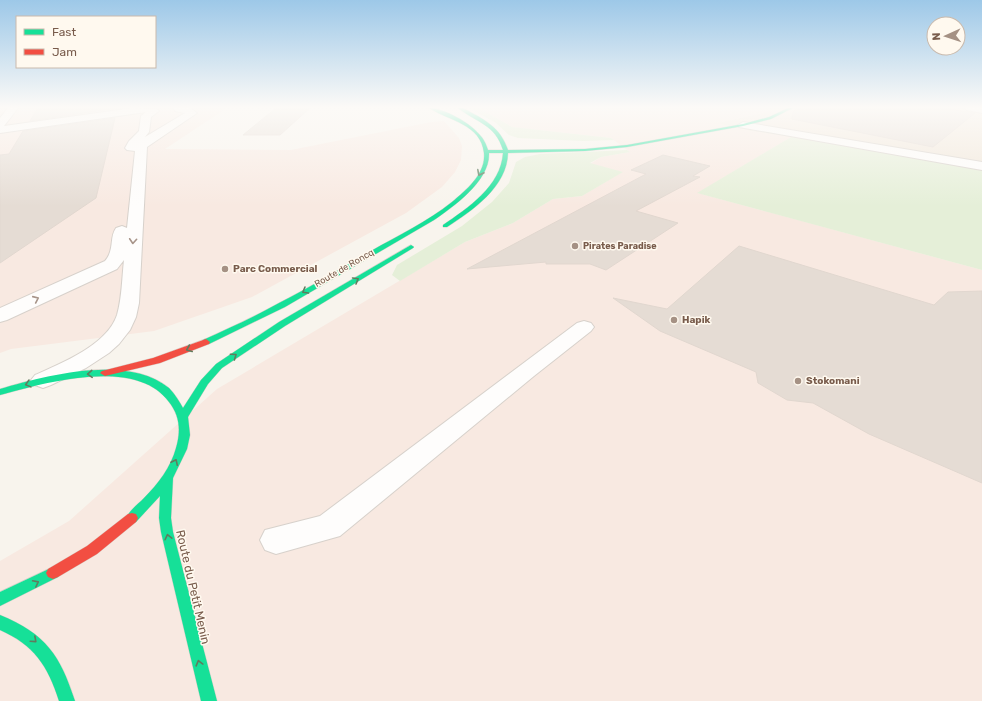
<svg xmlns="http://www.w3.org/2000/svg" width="982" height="701" viewBox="0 0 982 701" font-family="Rubik,sans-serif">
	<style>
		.residential { fill: #f1e7da }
		.commercial { fill: #f8e9e1 }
		.green { fill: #e5efd8 }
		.building { fill: #e5dcd4; stroke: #e1d7cf }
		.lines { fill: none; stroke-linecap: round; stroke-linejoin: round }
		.street-casing { stroke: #d7d1cb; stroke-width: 2 }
		.fast-casing { stroke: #d8d0c9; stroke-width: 1 }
		.jam-casing { stroke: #d8d0c9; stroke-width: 1 }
		.street { fill: #fefdfc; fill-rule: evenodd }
		.fast { fill: #16e098; fill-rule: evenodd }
		.jam { fill: #f24e42; fill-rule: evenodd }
		.oneway { stroke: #607c5e }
		.oneway2 { stroke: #a79489 }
		.poi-dot { fill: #a59184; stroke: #fff9ef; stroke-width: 1.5 }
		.labels { text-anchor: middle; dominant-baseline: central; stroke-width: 3; stroke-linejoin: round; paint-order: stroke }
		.far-poi-label { font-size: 9px; font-weight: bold; fill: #785b4b; stroke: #fff9ef; text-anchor: start }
		.far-street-label { font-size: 9px; fill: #785b4b; stroke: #fff9ef }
		.poi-label { font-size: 10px; font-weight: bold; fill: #785b4b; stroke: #fff9ef; text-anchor: start }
		.near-street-label { font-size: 12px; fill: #785b4b; stroke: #fff9ef }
	</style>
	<rect width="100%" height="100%" fill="#f8f4ed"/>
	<polygon class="residential" points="773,108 982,108 982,170 750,131 716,123 762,113"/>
	<g class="commercial">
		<polygon points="0,108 227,108 165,149 291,150 431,122 444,121 459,138 462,146 461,160 455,172 442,187 406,213 252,297 154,331 11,349 0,353"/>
		<polygon points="479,108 773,108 762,113 718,123 750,131 791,137 698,193 982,270 982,701 0,701 0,561 69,521 217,389 465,242 513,223 553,199 582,196 622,172 590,164 601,157 630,152 611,138 512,127"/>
	</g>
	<g class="green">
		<polygon points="469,108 479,108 512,127 611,138 614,140 583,141 518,138 509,135 496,123"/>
		<polygon points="791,137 982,170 982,270 697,193"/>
		<polygon points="627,150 630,152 601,157 590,163 623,172 582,196 553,199 513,223 465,242 400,281 392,275 397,265 462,226 492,202 509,183 516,162 525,157 540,154"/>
	</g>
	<g class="building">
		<polygon points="38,108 117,108 30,121"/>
		<polygon points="276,108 310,108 280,135 243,135"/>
		<polygon points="797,108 942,108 975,113 933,147 792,119 793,112"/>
		<polygon points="115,118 96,198 0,263 0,155 9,154 23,131"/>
		<polygon points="663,155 710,166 693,176 700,177 636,211 678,223 606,270 590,264 546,264 546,262 467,269 646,174 631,170"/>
		<polygon points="739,246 934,305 948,292 982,291 982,483 869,434 813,403 787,400 758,383 756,372 660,331 613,298 667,309"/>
	</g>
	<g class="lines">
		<defs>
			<g id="street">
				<path d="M8,108H18L4,126L133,108L157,109L159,111L151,117L149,132L145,137L185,113L175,111L174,108H190L197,113L147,147L139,303L136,317L130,330L119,344L109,353L86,368L51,385L43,388L35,385L31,380L35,375C62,363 107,345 117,315C122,298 122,278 124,260L117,269L7,320L0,322V308L105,261C115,249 109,238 116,228L122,226L127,228L135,151L127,150L125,148L129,141L139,131L141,116L146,112L0,133V118Z"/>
				<polygon points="965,108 982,108 982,113 967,110"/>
				<polygon points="743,122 982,162 982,170 739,127 738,125"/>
				<polygon points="584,321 591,323 594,327 591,331 534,376 340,536 276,554 265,550 260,540 265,530 320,516 577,323"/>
			</g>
			<g id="fast">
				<path d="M429,108C444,108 470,123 479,134C484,139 486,144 488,150H503C495,124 477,123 458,108H463C483,119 500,126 508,150L585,149L627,145L743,124L769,117L788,108H793L771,119L743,126L627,147L585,151L508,153C507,187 473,210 447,227H443V225C468,208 501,186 503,153H489C490,181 454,206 434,220L285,307L209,344H203L202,342L203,340C229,328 254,317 279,303C311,287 341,268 371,251C399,235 427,222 452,202C466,190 486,174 484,153C481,124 449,121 429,108Z"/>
				<path d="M411,245L414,247L413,248L285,326L222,368L208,384L188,417L190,435L187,449L173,478L171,518L173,532L217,701H201L161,532L159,518L160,496L136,522L132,523L128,522L126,518C130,510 138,504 144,498C158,484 171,467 176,448C181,431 180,416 169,402C136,356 44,383 0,395V389C46,375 128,354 169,388C175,394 179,401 183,408L201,380L216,364L279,322Z"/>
				<polygon points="53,567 58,569 60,573 58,577 0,606 0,592"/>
				<path d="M0,615C46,634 60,655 75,701H59C48,666 34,645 0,630Z"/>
			</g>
			<g id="jam">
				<polygon points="206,339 210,342 209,344 160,363 105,376 100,373 102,371 153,358"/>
				<polygon points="132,513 136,514 138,518 136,522 97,554 58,577 53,579 48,577 46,573 48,569 87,546 128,514"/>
			</g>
		</defs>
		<use href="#street" class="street-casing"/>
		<use href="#fast" class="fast-casing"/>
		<use href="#jam" class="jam-casing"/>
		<use href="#street" class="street"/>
		<use href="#fast" class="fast"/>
		<use href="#jam" class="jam"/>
	</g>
	<defs><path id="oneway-chevron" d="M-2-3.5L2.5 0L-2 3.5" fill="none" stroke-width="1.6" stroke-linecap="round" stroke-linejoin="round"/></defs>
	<g class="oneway">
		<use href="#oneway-chevron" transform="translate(480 173) rotate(117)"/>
		<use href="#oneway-chevron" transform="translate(356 280) rotate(-30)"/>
		<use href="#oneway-chevron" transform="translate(305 291) rotate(150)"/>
		<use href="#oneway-chevron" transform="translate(189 349) rotate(157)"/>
		<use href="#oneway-chevron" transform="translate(234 356) rotate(-35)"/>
		<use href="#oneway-chevron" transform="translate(90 374) rotate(177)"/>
		<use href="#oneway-chevron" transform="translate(28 384) rotate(165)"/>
		<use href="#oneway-chevron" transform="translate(175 462) rotate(-65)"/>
		<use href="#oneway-chevron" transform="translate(168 537) rotate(-103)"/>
		<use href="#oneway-chevron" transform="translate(36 583) rotate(-27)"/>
		<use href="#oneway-chevron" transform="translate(34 640) rotate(42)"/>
		<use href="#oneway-chevron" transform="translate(199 663) rotate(-105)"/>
	</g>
	<g class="oneway2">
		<use href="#oneway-chevron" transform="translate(133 241) rotate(94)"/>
		<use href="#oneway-chevron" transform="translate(36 299) rotate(-24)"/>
	</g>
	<linearGradient id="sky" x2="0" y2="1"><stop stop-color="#9dc8e8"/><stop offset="0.52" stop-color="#fcfaf7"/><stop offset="1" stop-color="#fcfaf7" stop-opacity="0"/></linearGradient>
	<rect width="982" height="206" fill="url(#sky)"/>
	<g class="poi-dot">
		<circle cx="575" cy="246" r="4"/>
		<circle cx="225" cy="269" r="4"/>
		<circle cx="674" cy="320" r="4"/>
		<circle cx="798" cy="381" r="4"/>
	</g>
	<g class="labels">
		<g class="far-poi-label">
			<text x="583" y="246">Pirates Paradise</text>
		</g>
		<g class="far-street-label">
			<text transform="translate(344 268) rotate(-30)">Route de Roncq</text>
		</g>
		<g class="poi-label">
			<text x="233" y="269">Parc Commercial</text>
			<text x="682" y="320">Hapik</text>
			<text x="806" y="381">Stokomani</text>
		</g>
		<g class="near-street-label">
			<text transform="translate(193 587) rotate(77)">Route du Petit Menin</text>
		</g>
	</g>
	<rect x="16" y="16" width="140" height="52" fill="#fff9ef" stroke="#c9baad"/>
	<rect x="24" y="29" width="20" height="6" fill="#16e098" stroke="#c9baad"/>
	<text x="52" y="36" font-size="12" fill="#785b4b">Fast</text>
	<rect x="24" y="49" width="20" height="6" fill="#f24e42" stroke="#c9baad"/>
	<text x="52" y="56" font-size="12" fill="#785b4b">Jam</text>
	<g transform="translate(946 36) rotate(267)"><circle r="19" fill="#fff9ef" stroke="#c9baad"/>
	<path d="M0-3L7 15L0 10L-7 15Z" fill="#a59184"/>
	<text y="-6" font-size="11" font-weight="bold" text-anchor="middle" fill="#785b4b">N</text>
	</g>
</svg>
